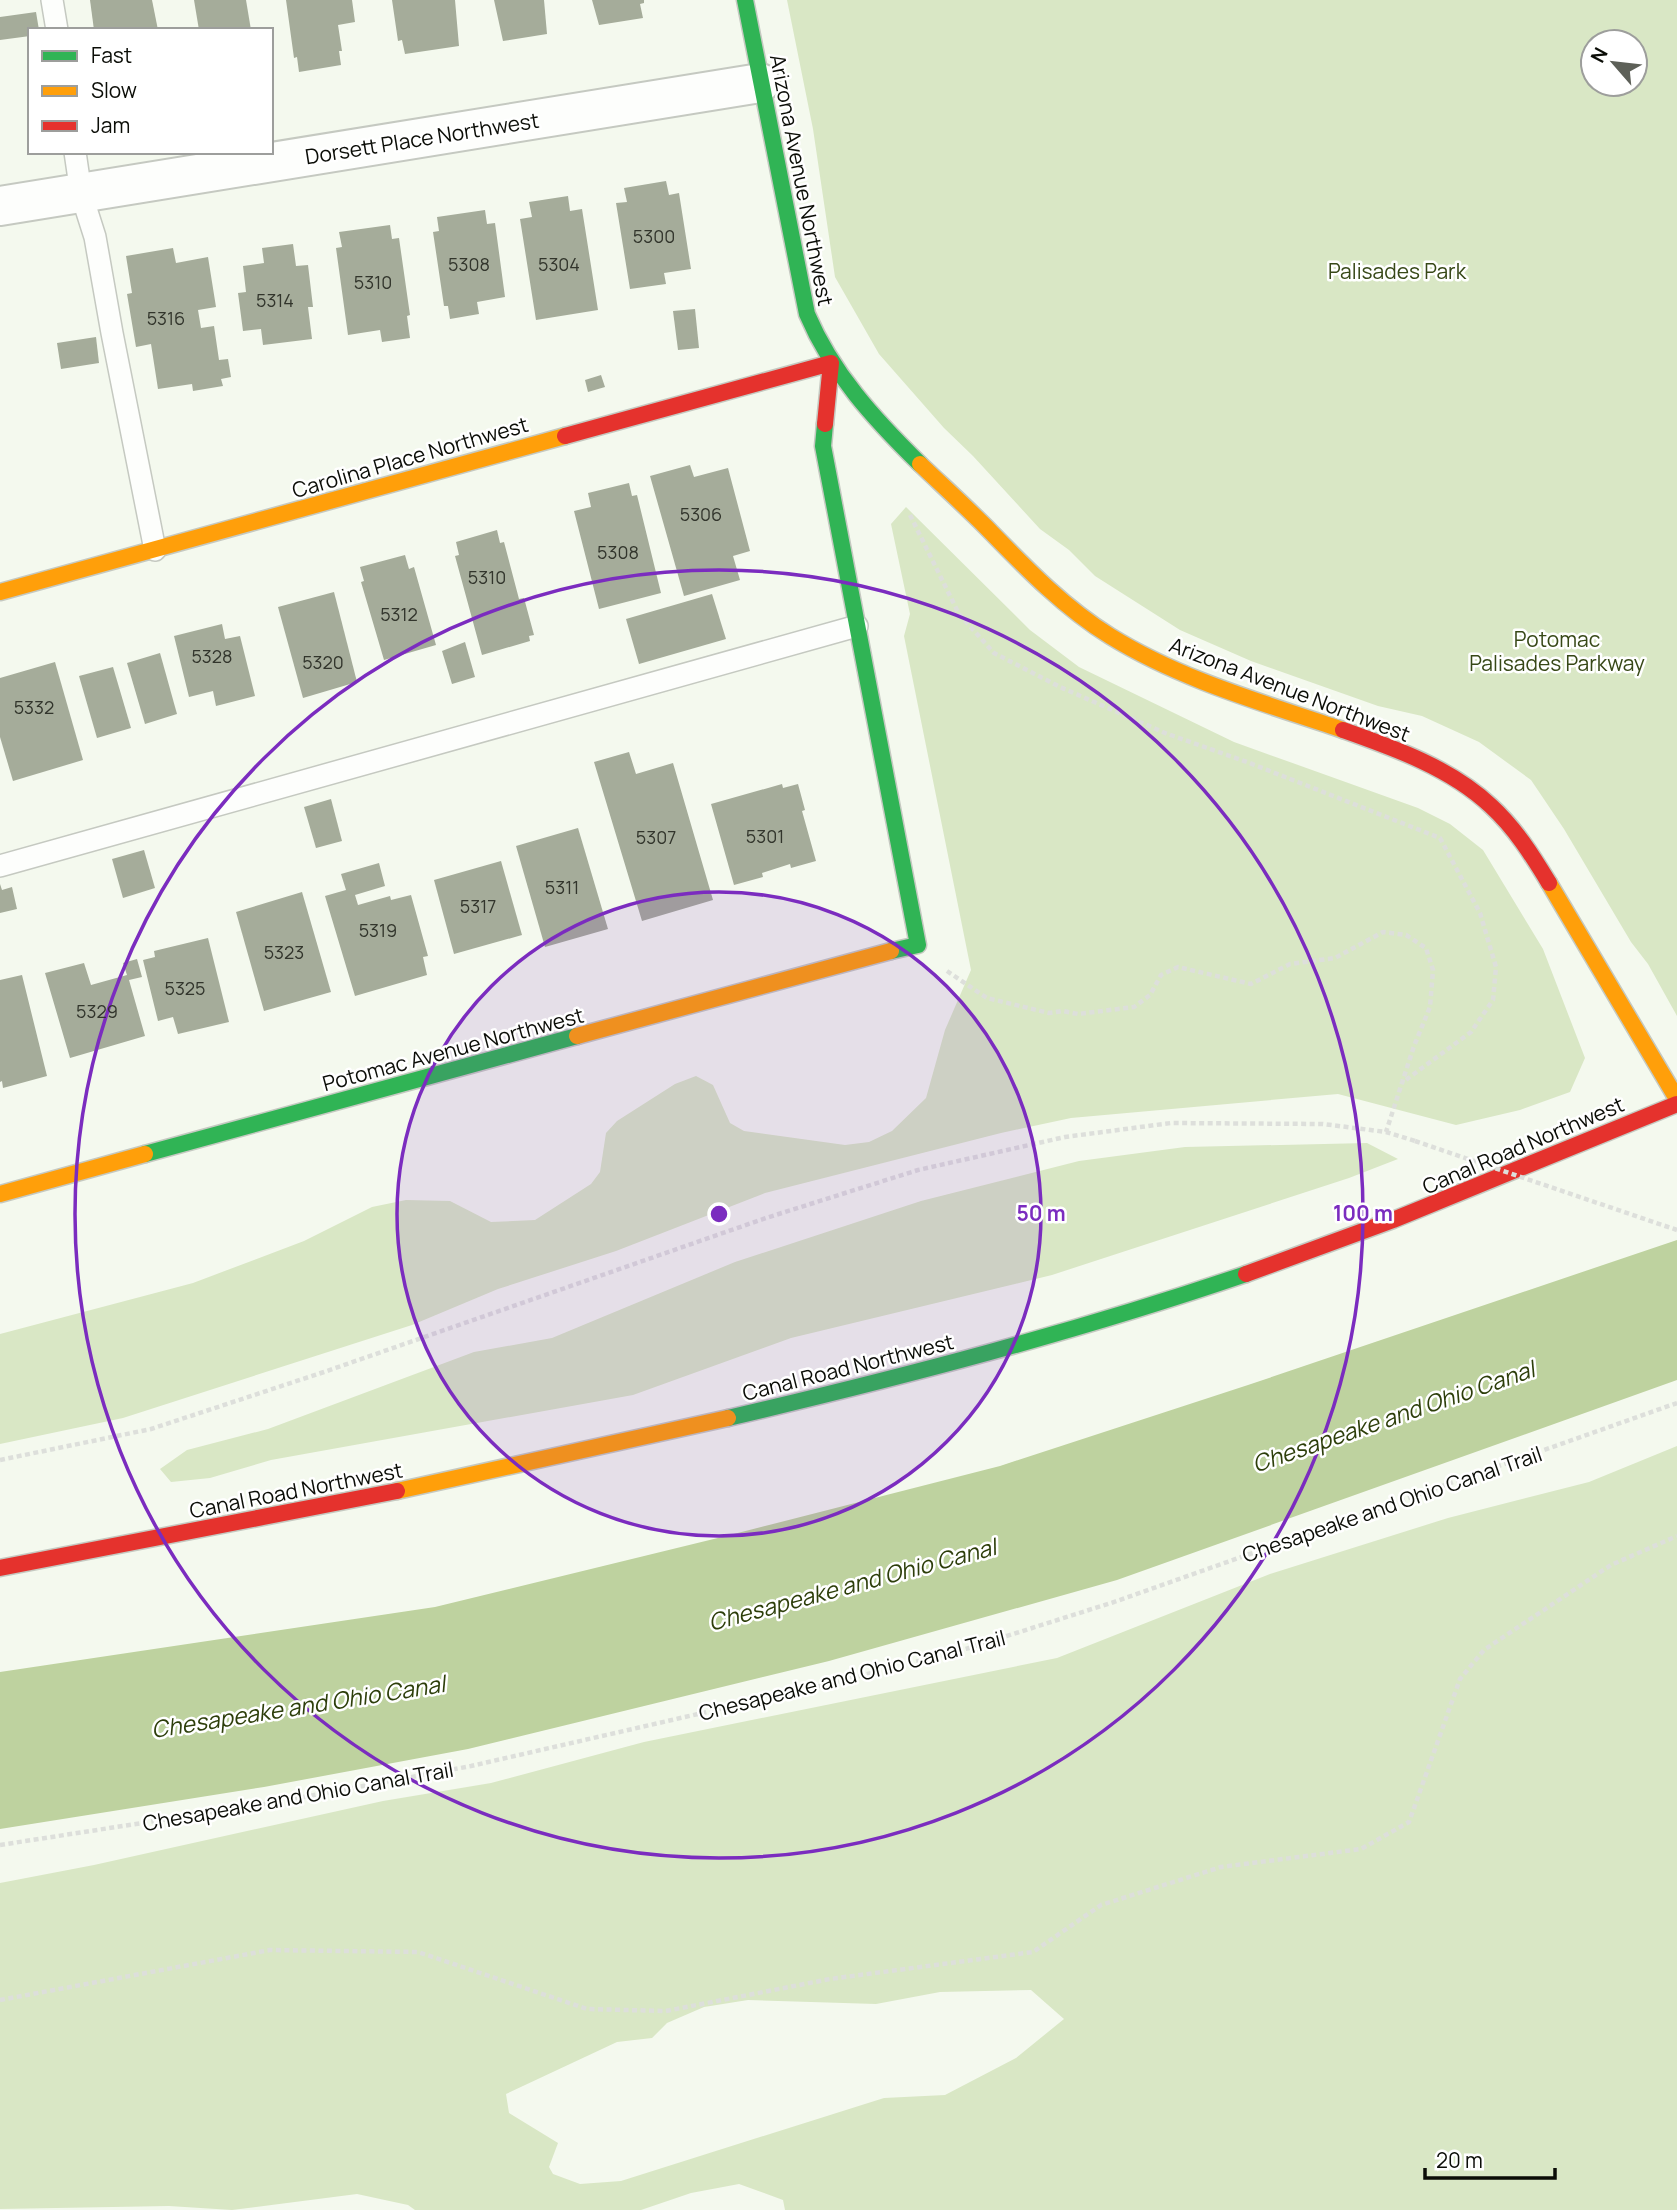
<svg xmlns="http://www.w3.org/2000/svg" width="1677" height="2210" viewBox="0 0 1677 2210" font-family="Manrope,sans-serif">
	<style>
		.green { fill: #d9e7c5; fill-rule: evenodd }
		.water { fill: #bed29f }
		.building { fill: #a5ac9a }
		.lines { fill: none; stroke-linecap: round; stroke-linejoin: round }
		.lane-casing { stroke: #c5c9c1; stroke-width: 24 }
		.street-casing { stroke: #c5c9c1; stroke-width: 42 }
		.fast-casing { stroke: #c5c9c1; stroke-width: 19 }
		.slow-casing { stroke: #c5c9c1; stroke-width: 19 }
		.jam-casing { stroke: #c5c9c1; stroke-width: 19 }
		.path { stroke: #dddfdb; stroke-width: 4.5; stroke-dasharray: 5 3.5; stroke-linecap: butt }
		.lane { stroke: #fdfefc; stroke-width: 21 }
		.street { stroke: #fdfefc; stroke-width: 38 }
		.fast { stroke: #30b455; stroke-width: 16 }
		.slow { stroke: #ff9f0a; stroke-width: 16 }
		.jam { stroke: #e5322d; stroke-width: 16 }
		.path-bridge { stroke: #dddfdb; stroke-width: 4.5; stroke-dasharray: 5 3.5; stroke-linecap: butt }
		.ring { fill: none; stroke: #7b2cbf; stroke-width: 3.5 }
		.labels { text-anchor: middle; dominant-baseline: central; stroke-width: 5; stroke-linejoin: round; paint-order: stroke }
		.number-label { font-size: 18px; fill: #32352c }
		.street-label { font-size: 21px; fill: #0b0d07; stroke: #fff }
		.park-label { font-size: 21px; fill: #374817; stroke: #fff }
		.water-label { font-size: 23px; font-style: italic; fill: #2d3e0a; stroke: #fff }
		.centre { fill: #7b2cbf; stroke: #fff; stroke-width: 3.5 }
		.ring-label { font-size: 21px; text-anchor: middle; font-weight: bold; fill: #7b2cbf; stroke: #fff; stroke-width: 5; stroke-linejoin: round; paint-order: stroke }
	</style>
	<rect width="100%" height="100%" fill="#f4f9ee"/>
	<g class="green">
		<path d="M787,0H1677V1016L1648,964L1631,942L1564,829L1531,780L1479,742L1422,716L1378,706L1251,661L1180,630L1095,576L1069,550L1040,529L973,456L944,428L879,354L835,277L813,129ZM1635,42V84H1593V42Z"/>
		<polygon points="906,507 1030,630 1079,667 1234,742 1418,808 1450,824 1483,850 1543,949 1585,1058 1570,1092 1520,1110 1456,1125 1338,1094 1071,1118 1001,1133 765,1193 616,1251 498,1289 412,1325 123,1418 0,1444 0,1334 193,1283 304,1241 372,1207 406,1200 450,1201 491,1222 535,1220 591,1184 600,1172 606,1133 617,1121 675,1084 696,1076 713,1085 730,1123 744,1131 845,1145 869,1142 892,1131 926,1098 945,1030 971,970 904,636 910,614 891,524"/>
		<polygon points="1367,1143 1398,1159 1349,1178 1052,1275 791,1338 633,1395 271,1460 210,1478 171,1482 160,1469 187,1450 268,1429 474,1352 552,1338 735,1262 921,1201 1079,1161 1185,1147"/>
		<path d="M1677,1446V2210H785L783,2200L739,2184L691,2193L641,2210H415L408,2205L357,2194L232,2210L169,2206L0,2209V1883L94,1865L383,1801L491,1783L644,1742L1057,1658L1270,1574L1448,1518L1589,1482ZM1031,1990L1064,2019L1016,2058L945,2095L884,2098L621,2181L580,2184L553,2174L549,2167L558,2143L509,2113L506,2094L617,2042L652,2038L667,2023L704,2007L748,2000L876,2004L940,1992Z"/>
	</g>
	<polygon class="water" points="1677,1240 1677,1380 1117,1580 829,1661 468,1749 264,1787 0,1829 0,1672 435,1607 726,1536 1000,1466 1248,1385"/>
	<g class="building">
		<polygon points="90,0 152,0 158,30 94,30"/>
		<polygon points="194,0 246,0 251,30 199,30"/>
		<polygon points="286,0 352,0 355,22 338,25 342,51 339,51 341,65 299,72 297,57 294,58"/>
		<polygon points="392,0 455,0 459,46 405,54 402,40 398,41"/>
		<polygon points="494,0 544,0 547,34 503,41"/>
		<polygon points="592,0 644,0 644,3 640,4 643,18 599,25"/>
		<polygon points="36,12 39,30 30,30 30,36 0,40 0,17"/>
		<polygon points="666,181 669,195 679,193 691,269 664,273 666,284 630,289 616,203 627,202 624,188"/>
		<polygon points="568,196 570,211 582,209 598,310 536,320 520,219 532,217 529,202"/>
		<polygon points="485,210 487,224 495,223 505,297 477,302 479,314 450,319 448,306 444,306 433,232 439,231 437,217"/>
		<polygon points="390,225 392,239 399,238 410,315 407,316 410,338 382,342 380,330 348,335 336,248 342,247 339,232"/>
		<polygon points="293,244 296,266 308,265 313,307 308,307 312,339 263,345 261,329 243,331 238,293 246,292 243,266 264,263 262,248"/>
		<polygon points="173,248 176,263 208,257 216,307 198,310 201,328 214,326 219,360 228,359 231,377 221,379 223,386 193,391 192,384 158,389 151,344 136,347 127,294 132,293 126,256"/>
		<polygon points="695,309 699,348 678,350 673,311"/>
		<polygon points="96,337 99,363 61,369 57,343"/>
		<polygon points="601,375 605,387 588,392 585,380"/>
		<polygon points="690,465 694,477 728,468 750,551 733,556 740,580 684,596 650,476"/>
		<polygon points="629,483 632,496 637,495 661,593 599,609 574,511 591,507 588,493"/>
		<polygon points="497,530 500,543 504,542 519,599 524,598 534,635 529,636 530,641 482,655 455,556 459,555 456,542"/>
		<polygon points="405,555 409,569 414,567 436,645 384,660 361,582 364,581 360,567"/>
		<polygon points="334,592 357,682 303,698 278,607"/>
		<polygon points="712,594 726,639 639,664 626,619"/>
		<polygon points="222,624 225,639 240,636 255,696 216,706 213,691 189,697 174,636"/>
		<polygon points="465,642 475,677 452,684 442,651"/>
		<polygon points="160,653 177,714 145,724 127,663"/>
		<polygon points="55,662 83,760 13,781 0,737 0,678"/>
		<polygon points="113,667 131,728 97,738 79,676"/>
		<polygon points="629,752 636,774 673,763 713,900 642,921 594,762"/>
		<polygon points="782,784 783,788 798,784 805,810 802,811 816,861 791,868 790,864 762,873 763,877 734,885 711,804"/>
		<polygon points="331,799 342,841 316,848 304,807"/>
		<polygon points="578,828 608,929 545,947 516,846"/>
		<polygon points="144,850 155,888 123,898 112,859"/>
		<polygon points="501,861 522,935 454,954 434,880"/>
		<polygon points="379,863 385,886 355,895 358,905 390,896 391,900 411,895 428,956 423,957 427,975 355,996 325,896 346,890 341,874"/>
		<polygon points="0,884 2,890 12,887 17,909 0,913"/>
		<polygon points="302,892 331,992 264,1011 236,912"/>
		<polygon points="208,938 229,1022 178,1034 173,1017 158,1021 143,960 155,957 154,951"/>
		<polygon points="137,959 142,977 129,980 145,1036 70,1058 45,973 84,963 91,985 127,975 123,963"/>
		<polygon points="22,975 47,1076 3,1088 2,1081 0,1082 0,980"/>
	</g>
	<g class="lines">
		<defs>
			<g id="lane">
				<polyline points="52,0 57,30"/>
				<polyline points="75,152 81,193 95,237 112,333 155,550"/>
				<polyline points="0,866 857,626"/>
			</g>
			<polyline id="street" points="0,206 760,83"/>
			<g id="fast">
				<path d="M745,0L807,314C832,373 874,419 920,464"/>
				<polyline points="825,424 823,446 918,945 891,951"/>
				<polyline points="145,1154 577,1036"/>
				<path d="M728,1418C903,1377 1076,1332 1246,1274"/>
			</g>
			<g id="slow">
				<path d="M920,464C942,485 964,505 986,527C1024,566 1063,607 1110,636C1181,680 1264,703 1343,730"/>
				<polyline points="0,592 565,436"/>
				<polyline points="1549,883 1677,1099"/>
				<polyline points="577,1036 891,951"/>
				<polyline points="0,1194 145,1154"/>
				<polyline points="397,1491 728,1418"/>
			</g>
			<g id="jam">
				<polyline points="565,436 831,363 825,424"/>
				<path d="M1343,730C1394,748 1451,768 1491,806C1515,828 1532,855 1549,883"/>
				<polyline points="1246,1274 1393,1220 1677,1104"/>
				<polyline points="0,1568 397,1491"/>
			</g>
		</defs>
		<use href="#lane" class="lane-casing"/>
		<use href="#street" class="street-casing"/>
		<use href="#fast" class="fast-casing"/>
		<use href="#slow" class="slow-casing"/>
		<use href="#jam" class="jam-casing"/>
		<g class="path">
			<polyline points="910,515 959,614 994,653 1060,687 1165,733 1247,762 1440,838 1480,913 1496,967 1493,1000 1471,1032 1403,1082"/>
			<polyline points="947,971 987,998 1049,1013 1063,1011 1078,1014 1134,1007 1150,995 1161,975 1178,967 1251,984 1290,964 1335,958 1383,932 1406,935 1426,948 1433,970 1430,1007 1414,1046 1386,1132"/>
			<polyline points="0,1460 151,1429 324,1372 766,1218 918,1170 1065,1137 1171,1123 1323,1124 1386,1132 1415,1141"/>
			<polyline points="0,1845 271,1803 471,1766 829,1684 969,1648 1114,1602 1677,1403"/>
			<polyline points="0,2000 270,1950 418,1952 587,2009 666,2011 830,1979 1033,1952 1101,1905 1221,1867 1361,1849 1409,1822 1460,1679 1484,1650 1611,1565 1677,1536"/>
		</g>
		<use href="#lane" class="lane"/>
		<use href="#street" class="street"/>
		<use href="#fast" class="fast"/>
		<use href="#slow" class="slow"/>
		<use href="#jam" class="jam"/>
		<polyline class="path-bridge" points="1415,1141 1677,1230"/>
	</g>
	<circle cx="719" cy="1214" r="322" fill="#7b2cbf" fill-opacity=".12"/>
	<g class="ring">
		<circle cx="719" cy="1214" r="322"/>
		<circle cx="719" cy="1214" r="644"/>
	</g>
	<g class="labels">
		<g class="number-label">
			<text x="654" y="236">5300</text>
			<text x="469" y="264">5308</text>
			<text x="559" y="264">5304</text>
			<text x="373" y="282">5310</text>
			<text x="275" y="300">5314</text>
			<text x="166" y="318">5316</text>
			<text x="701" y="514">5306</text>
			<text x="618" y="552">5308</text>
			<text x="487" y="577">5310</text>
			<text x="399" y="614">5312</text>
			<text x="212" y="656">5328</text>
			<text x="323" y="662">5320</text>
			<text x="34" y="707">5332</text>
			<text x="765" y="836">5301</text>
			<text x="656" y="837">5307</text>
			<text x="562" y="887">5311</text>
			<text x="478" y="906">5317</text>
			<text x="378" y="930">5319</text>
			<text x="284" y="952">5323</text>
			<text x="185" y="988">5325</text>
			<text x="97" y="1011">5329</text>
		</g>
		<g class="street-label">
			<text transform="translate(422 138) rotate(-9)">Dorsett Place Northwest</text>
			<text transform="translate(802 180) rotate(79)">Arizona Avenue Northwest</text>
			<text transform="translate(410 457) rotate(-16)">Carolina Place Northwest</text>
			<text transform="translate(1290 689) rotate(21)">Arizona Avenue Northwest</text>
			<text transform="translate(453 1049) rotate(-15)">Potomac Avenue Northwest</text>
			<text transform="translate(1523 1145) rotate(-23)">Canal Road Northwest</text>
			<text transform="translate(848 1367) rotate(-14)">Canal Road Northwest</text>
			<text transform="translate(296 1490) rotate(-11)">Canal Road Northwest</text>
			<text transform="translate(1392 1504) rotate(-19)">Chesapeake and Ohio Canal Trail</text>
			<text transform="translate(852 1675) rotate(-14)">Chesapeake and Ohio Canal Trail</text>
			<text transform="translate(298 1796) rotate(-10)">Chesapeake and Ohio Canal Trail</text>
		</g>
		<g class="park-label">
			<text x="1397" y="271">Palisades Park</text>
			<text x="1557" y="639">Potomac<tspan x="1557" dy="24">Palisades Parkway</tspan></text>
		</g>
		<g class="water-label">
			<text transform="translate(1393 1416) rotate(-19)">Chesapeake and Ohio Canal</text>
			<text transform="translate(852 1584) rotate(-15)">Chesapeake and Ohio Canal</text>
			<text transform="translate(298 1706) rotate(-9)">Chesapeake and Ohio Canal</text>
		</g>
	</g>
	<circle cx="719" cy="1214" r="10" class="centre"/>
	<g class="ring-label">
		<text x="1041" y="1221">50 m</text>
		<text x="1363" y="1221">100 m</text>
	</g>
	<rect x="28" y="28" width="245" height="126" fill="#ffffff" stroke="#9d9e9c" stroke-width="2"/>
	<rect x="42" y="51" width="35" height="10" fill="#30b455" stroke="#9d9e9c" stroke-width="2"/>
	<text x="91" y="63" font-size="21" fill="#0b0d07">Fast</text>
	<rect x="42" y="86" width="35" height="10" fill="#ff9f0a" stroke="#9d9e9c" stroke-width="2"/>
	<text x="91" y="98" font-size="21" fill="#0b0d07">Slow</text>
	<rect x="42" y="121" width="35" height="10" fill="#e5322d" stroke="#9d9e9c" stroke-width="2"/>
	<text x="91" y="133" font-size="21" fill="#0b0d07">Jam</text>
	<g transform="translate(1614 63) rotate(298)"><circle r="33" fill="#ffffff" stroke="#9d9e9c" stroke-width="2"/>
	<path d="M0-5L12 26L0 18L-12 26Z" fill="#5d6058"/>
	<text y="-10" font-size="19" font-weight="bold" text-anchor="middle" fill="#0b0d07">N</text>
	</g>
	<path d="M1425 2168v10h130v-10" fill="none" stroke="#0b0d07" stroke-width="3.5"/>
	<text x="1436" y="2168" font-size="21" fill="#0b0d07" stroke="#ffffff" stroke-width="5" paint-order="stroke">20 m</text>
</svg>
